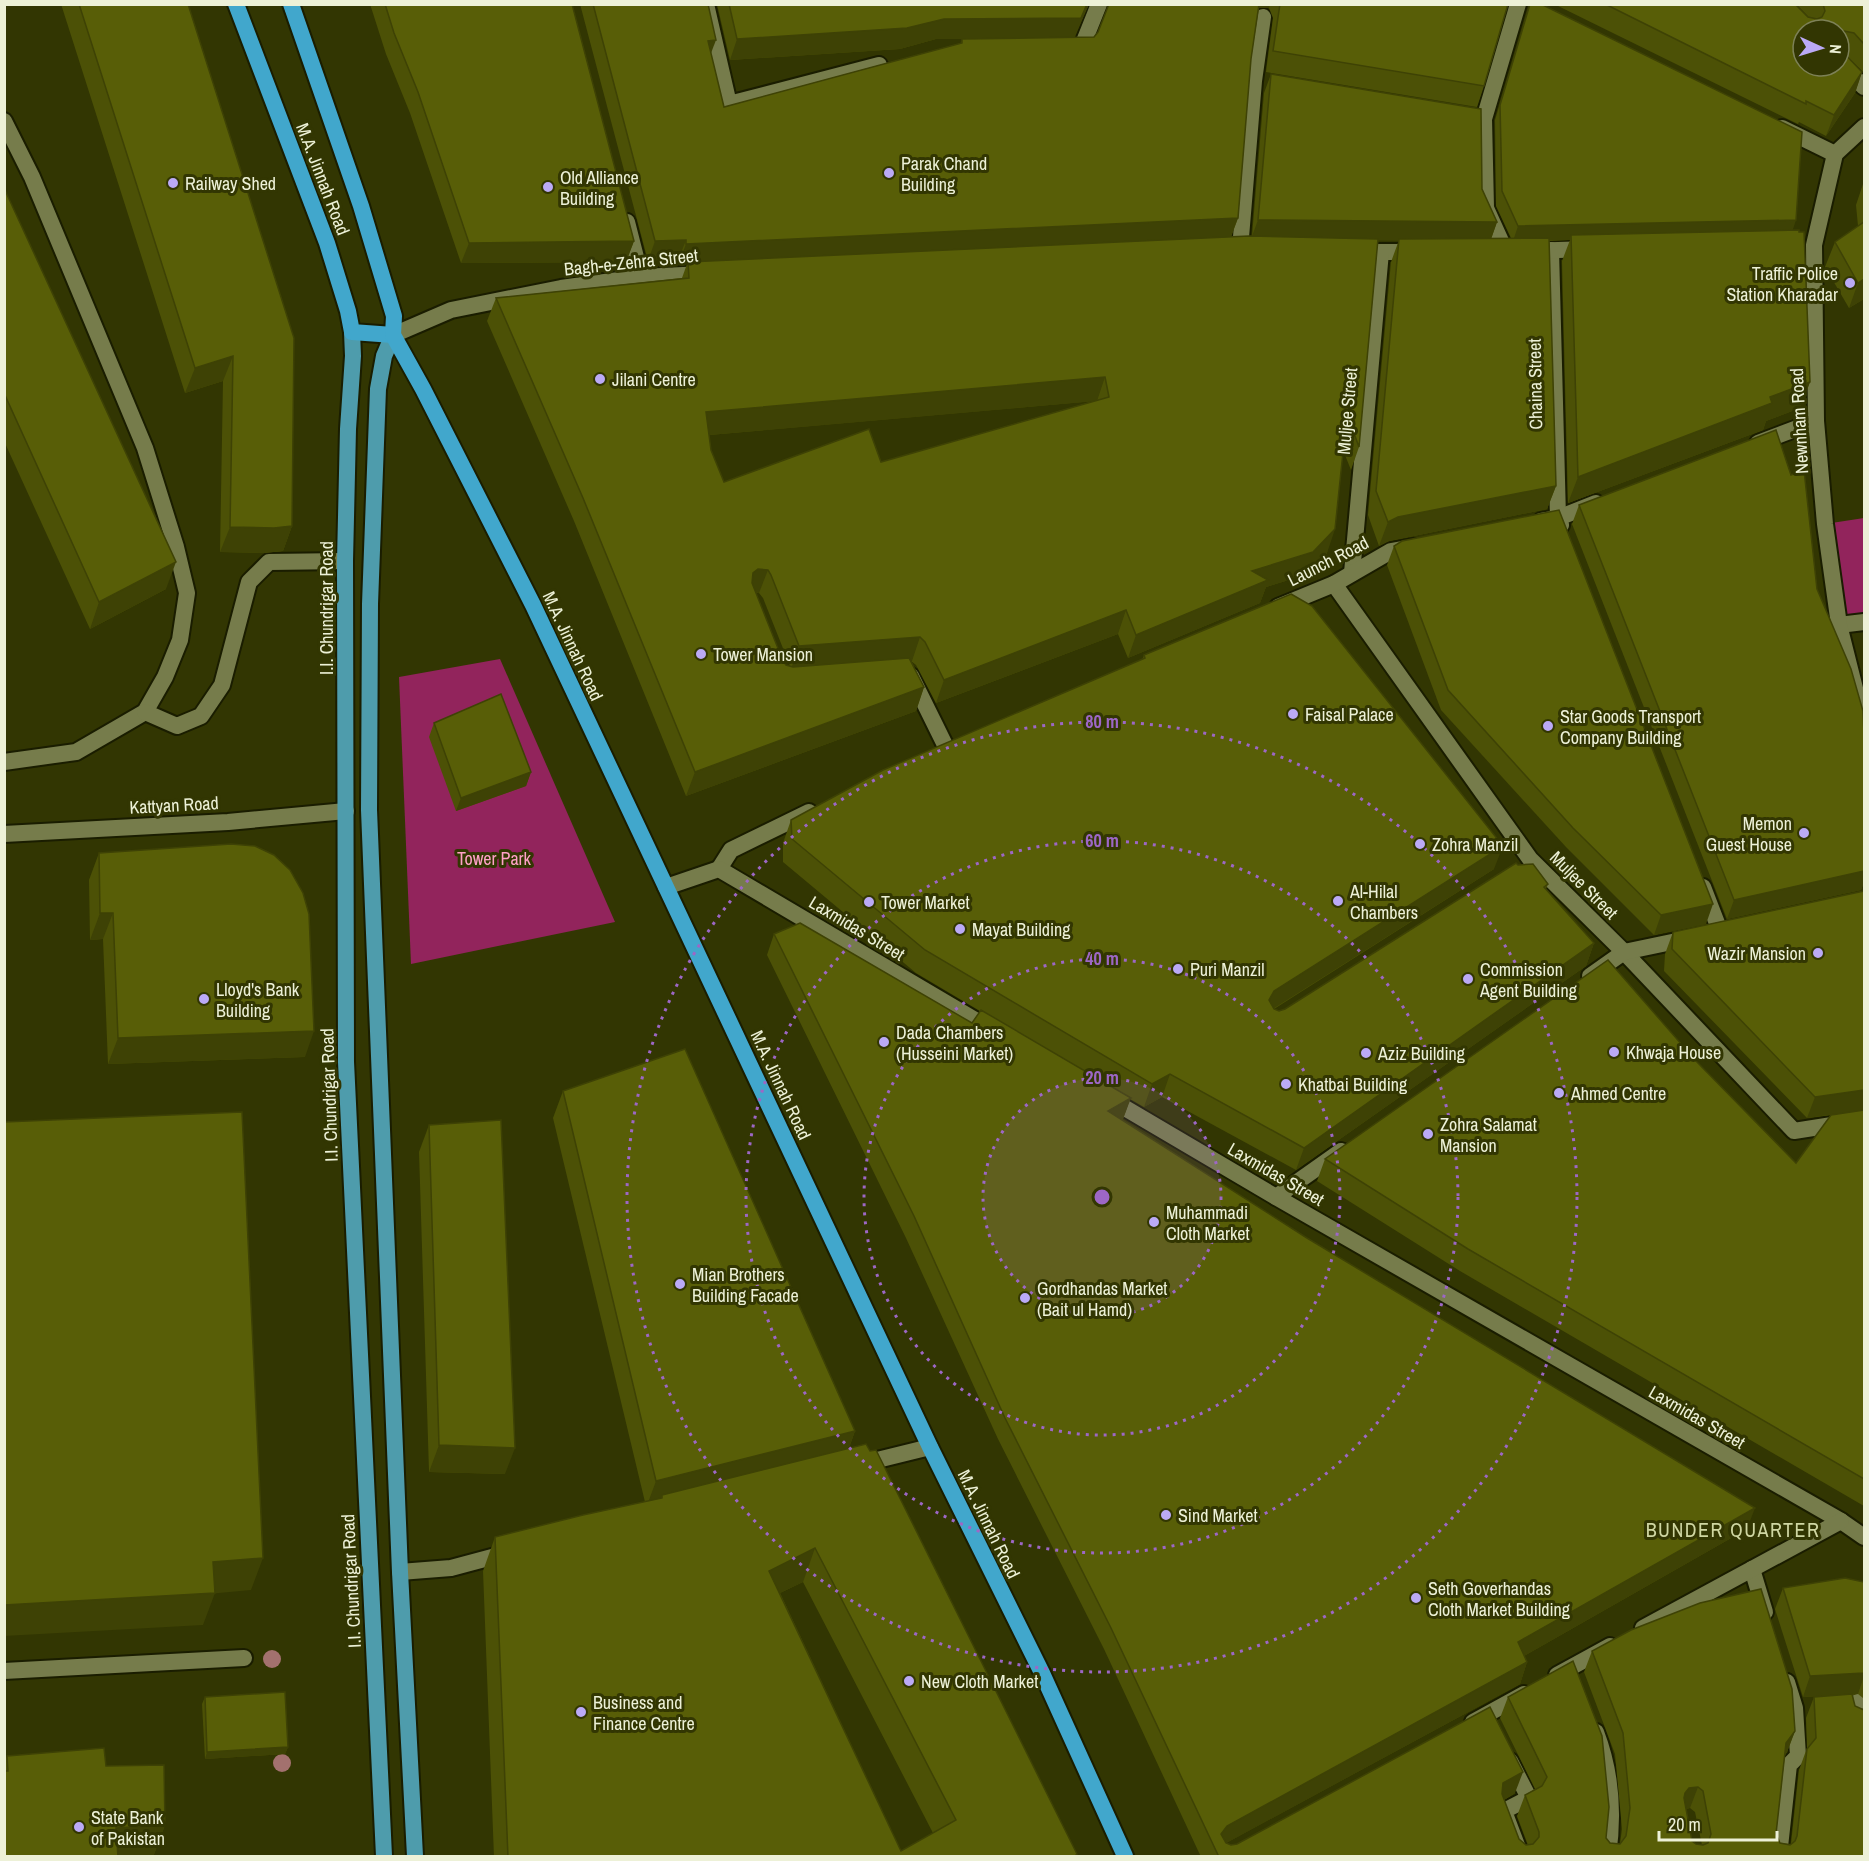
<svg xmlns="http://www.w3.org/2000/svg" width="1869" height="1861" viewBox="0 0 1869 1861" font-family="'Archivo Narrow',sans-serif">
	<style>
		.green { fill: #92245c }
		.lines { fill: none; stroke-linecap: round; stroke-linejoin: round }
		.service-casing { stroke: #1a1d00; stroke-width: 20 }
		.minor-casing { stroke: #1a1d00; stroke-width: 20 }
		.tertiary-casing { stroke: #1a1d00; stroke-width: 20 }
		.primary-casing { stroke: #1a1d00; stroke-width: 20 }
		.trunk-casing { stroke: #1a1d00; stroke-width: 20 }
		.service { stroke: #767c4b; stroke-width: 16 }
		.minor { stroke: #767c4b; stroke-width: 16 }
		.tertiary { stroke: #767c4b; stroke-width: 16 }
		.primary { stroke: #4e9cac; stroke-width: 16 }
		.trunk { stroke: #41a7cc; stroke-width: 16 }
		.tree { fill: #a3716e }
		.wall { fill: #4c5106; fill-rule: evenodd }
		.shaded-wall { fill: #3e4205 }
		.building { fill: #585e07; stroke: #3e4205; stroke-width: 1.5; fill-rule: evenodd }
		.ring { fill: none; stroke: #9d67c6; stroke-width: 3; stroke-dasharray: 3 6 }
		.poi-dot { fill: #bbaaf6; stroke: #323602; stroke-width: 2 }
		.labels { text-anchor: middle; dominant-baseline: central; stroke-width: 6; stroke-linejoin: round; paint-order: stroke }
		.poi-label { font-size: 18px; fill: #edf1d7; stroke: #323602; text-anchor: start }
		.street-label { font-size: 18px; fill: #edf1d7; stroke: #323602 }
		.park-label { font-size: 18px; fill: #ffa1c7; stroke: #323602 }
		.neighbourhood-label { font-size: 20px; letter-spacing: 1.5px; fill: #cfd6a2; stroke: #323602 }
		.centre { fill: #9d67c6; stroke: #323602; stroke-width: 3 }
		.ring-label { font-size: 18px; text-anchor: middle; font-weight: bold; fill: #9d67c6; stroke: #323602; stroke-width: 6; stroke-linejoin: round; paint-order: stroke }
	</style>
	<rect width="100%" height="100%" fill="#323602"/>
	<g class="green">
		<polygon points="1864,518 1864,622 1839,625 1825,524"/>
		<polygon points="500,659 615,922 411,964 399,677"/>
	</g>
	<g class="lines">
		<defs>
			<g id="service">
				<polyline points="706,4 729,104 879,65"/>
				<polyline points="1071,49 1081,49 1099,4"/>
				<polyline points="4,121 32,177 145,448 176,547 187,593 180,640 165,677 145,712 76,752 4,762"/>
				<polyline points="1240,249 1254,81 1263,17"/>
				<polyline points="911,676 945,745"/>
				<polyline points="145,712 177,726 201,716 222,685 249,582 269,562 345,561"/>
				<polyline points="1752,1569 1765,1612"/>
				<polyline points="4,1671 244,1658"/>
				<polyline points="1854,1704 1864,1699"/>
				<path d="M1596,1732C1611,1771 1614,1815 1608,1856"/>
				<polyline points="1510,1761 1529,1798 1504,1811 1521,1856"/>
				<polyline points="1779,1856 1789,1765 1798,1756 1795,1708 1787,1682"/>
			</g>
			<g id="minor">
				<polyline points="1839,62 1864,87"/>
				<polyline points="1782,128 1835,154"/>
				<polyline points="627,222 641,277"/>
				<polyline points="1551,250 1558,518 1561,525"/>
				<polyline points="1527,251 1589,249"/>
				<polyline points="1356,252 1415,252"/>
				<polyline points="1506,252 1486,208 1484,119 1518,4"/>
				<polyline points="393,335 451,310 561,288 641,277 704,274"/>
				<polyline points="1758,443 1816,421"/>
				<polyline points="1541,521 1558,518 1596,503"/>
				<polyline points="1352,573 1381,252"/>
				<polyline points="1334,584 1530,859 1624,952 1794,1131 1864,1120"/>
				<polyline points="1278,607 1334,584 1391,551 1413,547"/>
				<polyline points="1839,625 1864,622"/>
				<polyline points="4,834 228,822 346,811"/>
				<polyline points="719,869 731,850 809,812"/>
				<polyline points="1703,887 1720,931"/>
				<polyline points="1590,976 1624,952 1691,938"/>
				<polyline points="1276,1197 1341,1151"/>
				<polyline points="861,1464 930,1447"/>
				<polyline points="400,1572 451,1568 507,1553"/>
			</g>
			<g id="tertiary">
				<polyline points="1864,127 1835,154 1814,245 1816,421 1825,524 1839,625 1864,724"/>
				<polyline points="666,887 719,869 992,1030"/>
				<polyline points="1108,1098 1276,1197 1841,1521 1864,1537"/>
				<polyline points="1643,1628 1841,1521"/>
				<polyline points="1557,1675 1610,1646"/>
				<polyline points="1473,1722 1524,1694"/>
			</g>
			<g id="primary">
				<polyline points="352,332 353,356 348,429 345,561 346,1062 384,1856"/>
				<polyline points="393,335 384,356 378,389 370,604 369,810 400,1572 415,1856"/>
			</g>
			<g id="trunk">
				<polyline points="236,4 327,243 348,311 352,332 393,335"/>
				<polyline points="291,4 361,206 394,316 393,335 423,389 533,605 930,1447 1042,1673 1125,1856"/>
			</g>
		</defs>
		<use href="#service" class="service-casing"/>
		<use href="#minor" class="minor-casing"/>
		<use href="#tertiary" class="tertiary-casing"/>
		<use href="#primary" class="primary-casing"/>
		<use href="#trunk" class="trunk-casing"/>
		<use href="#service" class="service"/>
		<use href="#minor" class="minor"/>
		<use href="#tertiary" class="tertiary"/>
		<use href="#primary" class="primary"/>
		<use href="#trunk" class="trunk"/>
	</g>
	<g class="tree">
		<circle cx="272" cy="1659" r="9"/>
		<circle cx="282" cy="1763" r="9"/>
	</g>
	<g class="wall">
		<polygon points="61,4 188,4 292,526 283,551 264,553 220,552 223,381 185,393"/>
		<polygon points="370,4 572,4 634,241 626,262 461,263 410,113 386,54"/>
		<path d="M580,4H708L711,54L724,107L961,43L962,39H978H936L900,49L730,60L717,4H1089L1074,37H1094L1098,32L1109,4H1508L1484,86L1477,107L1266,72L1273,18L1269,8H1259L1251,59L1238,218L1231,237L1252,236L1264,93L1271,74L1482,189L1497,222L1491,239L1511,238L1496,206L1495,120L1530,4L1793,230L1810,382L1800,408L1766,421L1763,430L1568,503L1562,261L1570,240L1549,241L1556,486L1547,509L1389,541L1379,546L1368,515L1391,262L1399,240H1378L1359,447L1351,470L1343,450L1327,553L1305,575L1266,587L1260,603L1128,658L1118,634L936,703L916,665L911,661L924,687L916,711L686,796L574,521L487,321L496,298L682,278L687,264L678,265V261H648ZM1094,401L881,462L724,482L711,450L709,435ZM756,593H759L763,598L790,666L786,665L783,661Z"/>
		<path d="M1554,4H1795L1809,17L1796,4H1864V73L1845,54L1862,72L1855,93L1826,136L1799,122L1798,124ZM1839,30V66H1803Z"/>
		<polygon points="1864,181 1864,299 1849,308 1825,267 1835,242 1858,226 1856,205"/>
		<polygon points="4,188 166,589 90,629 4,441"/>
		<polygon points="1579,505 1817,589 1862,887 1861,890 1727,919 1572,524"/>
		<polygon points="1394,546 1706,924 1654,935 1566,847 1441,710 1387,565"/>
		<path d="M1144,655L1494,869L1274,1009L1279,1011L1285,1009L1518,865L1548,884L1546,889L1594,943L1586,966L1296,1170L1162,1097L1144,1107L1130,1099L1123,1119L1122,1120L1747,1529L1524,1656L1527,1662L1520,1684L1226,1843L1231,1845L1515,1793L1504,1800L1519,1839L1526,1845H1528L1517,1816L1525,1795L1535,1789L1500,1718L1508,1697L1610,1843L1620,1844L1622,1829L1615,1754L1584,1672L1592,1651L1795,1731L1787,1752L1785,1755L1776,1834L1780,1843L1791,1844L1799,1770L1807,1748L1806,1718L1814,1697L1823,1696L1803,1697L1775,1609L1783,1588L1864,1582V1706L1863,1698L1858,1694L1853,1695L1864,1857H1201L1104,1649L998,1439L906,1238L767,955L774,934L972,1023L980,1011L916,973L783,862V843L791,820L1142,660ZM1690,1808L1695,1812L1702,1845L1696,1844L1692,1841L1686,1809Z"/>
		<polygon points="434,723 531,772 526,786 456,811 429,737"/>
		<polygon points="99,853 305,1057 108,1064 103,939 90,940 89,880"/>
		<polygon points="1864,891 1864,1506 1460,1271 1317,1181 1325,1159 1697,1062 1796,1163 1848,1113 1807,1118 1664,971 1665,954 1673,932"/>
		<path d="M563,1091L855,1431L849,1448L870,1451L1077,1854L1076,1857H494L483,1571L495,1537L645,1502L553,1118ZM803,1582L933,1833L901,1851L780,1593Z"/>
		<polygon points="429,1125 505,1474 429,1472 419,1152"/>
		<polygon points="205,1697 288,1747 285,1754 205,1759 202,1704"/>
		<polygon points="7,1756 106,1766 165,1825 153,1857 4,1857 4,1763"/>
	</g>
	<g class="shaded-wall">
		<polygon points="1089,4 1074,39 936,39 900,49 730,60 737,39"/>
		<polygon points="1257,4 1270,4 1269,8 1259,8"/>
		<polygon points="1844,31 1839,46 1839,34"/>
		<polygon points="716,40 708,61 708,41"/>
		<polygon points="1862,72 1855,93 1826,136 1834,115"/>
		<polygon points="1238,218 1230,239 688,262 687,264 678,265 686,244"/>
		<polygon points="1258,220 1497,222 1490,242 1251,239"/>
		<polygon points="1796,220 1791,235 1571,235 1570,240 1513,241 1518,226"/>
		<polygon points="686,240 678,261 648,261 655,241"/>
		<polygon points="634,241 626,262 461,263 469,243"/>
		<polygon points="1864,279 1864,299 1849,308 1858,283"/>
		<polygon points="233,356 223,381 185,393 195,368"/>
		<polygon points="1105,377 1097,401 698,436 706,412"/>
		<polygon points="1810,382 1800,408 1766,421 1763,430 1568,503 1578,477 1770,397"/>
		<polygon points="1556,486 1547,509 1389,541 1379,546 1388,522 1398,517"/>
		<polygon points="292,526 283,551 264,553 220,552 230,527"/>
		<polygon points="1335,529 1327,553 1305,575 1266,587 1260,603 1128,658 1136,635 1252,571"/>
		<polygon points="176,562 166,589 90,629 99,602"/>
		<polygon points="758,569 768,570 759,593 750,592 753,573"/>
		<polygon points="1126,610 1118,634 936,703 944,680"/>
		<polygon points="920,637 912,661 791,669 799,646"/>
		<polygon points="924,687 916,711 686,796 695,772"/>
		<polygon points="531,772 526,786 456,811 461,798"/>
		<polygon points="1503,846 1494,869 1265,1014 1269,1000 1274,991"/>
		<polygon points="1864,871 1864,886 1862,887 1861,890 1727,919 1734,900"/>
		<polygon points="1713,904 1706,924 1654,935 1661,915"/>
		<polygon points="100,913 113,913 103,939 90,940"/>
		<polygon points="1594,943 1586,966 1296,1170 1304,1148"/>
		<polygon points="314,1031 305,1057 108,1064 118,1038"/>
		<polygon points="1170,1074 1162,1097 1144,1107 1152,1084"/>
		<polygon points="1864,1090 1864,1110 1807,1118 1815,1097"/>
		<polygon points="1131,1098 1123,1119 1100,1132 1108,1111"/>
		<polygon points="855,1431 845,1458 662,1498 662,1495 658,1505 646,1508 656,1481"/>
		<polygon points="439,1445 515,1448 505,1474 429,1472"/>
		<polygon points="1755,1508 1747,1529 1510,1664 1518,1642"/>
		<polygon points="815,1548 803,1582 757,1604 769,1571"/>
		<polygon points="263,1558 251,1590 208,1594 215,1593 203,1625 4,1636 4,1605 213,1562"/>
		<polygon points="1527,1662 1520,1684 1219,1847 1221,1834 1227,1826"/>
		<polygon points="1864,1673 1864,1676 1858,1694 1803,1697 1810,1676"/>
		<polygon points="1795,1731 1787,1752 1779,1764 1786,1743"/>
		<polygon points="288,1747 285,1754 205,1759 207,1752"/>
		<polygon points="1523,1772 1515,1793 1496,1805 1503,1783"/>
		<polygon points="1698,1787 1690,1808 1681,1810 1685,1793 1689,1788"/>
		<polygon points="165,1825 153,1857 106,1857 116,1828"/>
	</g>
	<g class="building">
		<polygon points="79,4 188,4 294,338 292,526 274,528 230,527 233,356 195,368"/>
		<polygon points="385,4 572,4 634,241 469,243 418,92 394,33"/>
		<polygon points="593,4 708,4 716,40 708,41 724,107 962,43 962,39 1094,37 1098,32 1109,4 1259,4 1251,59 1238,218 686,244 686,240 655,241"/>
		<polygon points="729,4 1087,4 1081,18 944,19 907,28 737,39"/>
		<polygon points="1280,4 1508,4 1484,86 1273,51"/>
		<polygon points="1530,4 1541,4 1553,10 1802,132 1796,220 1518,226 1502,191 1500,105"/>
		<polygon points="1605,4 1795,4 1808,17 1817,19 1822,17 1825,11 1823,4 1864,4 1864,44 1854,33 1844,31 1839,34 1839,30 1803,30 1803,66 1839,66 1839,48 1862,72 1834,115 1806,101 1806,104"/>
		<polygon points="1271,74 1481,109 1482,189 1497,222 1258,220"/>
		<polygon points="4,188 176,562 99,602 4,393"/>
		<polygon points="1864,222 1864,279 1858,283 1835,242"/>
		<polygon points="1799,230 1799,232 1804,232 1810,382 1770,397 1772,403 1578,477 1571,235"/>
		<path d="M1249,236L1378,239L1359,447L1347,414L1335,529L1313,552L1252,571L1268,580L1136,635L1126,610L944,680L925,642L920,637L799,646L771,575L768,570L758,569L753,573L752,583L783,661L786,665L793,667L909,658L924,687L695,772L583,498L496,298L689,278L688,262ZM1105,377L1109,397L881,462L869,429L724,482L711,450L706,412Z"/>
		<polygon points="1549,238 1556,486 1398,517 1388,522 1376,491 1399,239"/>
		<polygon points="1776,430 1791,475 1804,470 1817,589 1851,669 1863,711 1864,734 1864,871 1734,900 1579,505"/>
		<polygon points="1559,510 1713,904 1661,915 1573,828 1448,690 1394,546 1402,541"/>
		<polygon points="1291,594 1312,606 1503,846 1274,991 1269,1000 1274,1009 1279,1011 1285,1009 1516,863 1518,865 1533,864 1548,884 1544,887 1594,943 1304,1148 1170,1074 1152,1084 925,950 792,839 791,820 883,770 1145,658 1144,655"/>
		<polygon points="501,694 531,772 461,798 434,723"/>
		<polygon points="231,844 255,846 274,855 290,870 303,893 309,914 314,1031 118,1038 113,913 100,913 99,853"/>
		<polygon points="1864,891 1864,1090 1815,1097 1672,949 1673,932"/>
		<path d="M800,923L972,1023L981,1010L1131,1098L1108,1111L1307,1238L1755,1508L1518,1642L1527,1662L1227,1826L1221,1834L1226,1843L1231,1845L1237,1844L1490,1707L1523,1772L1503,1783L1502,1794L1519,1839L1526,1845L1533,1844L1539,1837V1832L1525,1795L1542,1786L1547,1777L1508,1697L1573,1661L1602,1736L1609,1807L1606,1838L1610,1843L1620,1844L1626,1836L1630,1808L1623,1733L1592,1651L1631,1630L1700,1603L1761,1589L1792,1689L1795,1731L1786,1743L1776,1834L1780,1843L1790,1845L1795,1841L1797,1836L1807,1749L1816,1738L1814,1697L1852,1694L1855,1706L1864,1710V1857H1219L1111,1628L1005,1418L914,1216L774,934ZM1698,1787L1703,1791L1711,1834L1708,1843L1703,1845L1696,1844L1692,1841L1684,1798L1685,1793L1689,1788Z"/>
		<polygon points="1608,960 1697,1062 1796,1163 1831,1115 1864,1110 1864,1479 1468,1249 1325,1159"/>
		<polygon points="685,1049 855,1431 656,1481 563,1091"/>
		<polygon points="242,1112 263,1558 213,1562 215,1593 4,1605 4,1122"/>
		<polygon points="501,1120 515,1448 439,1445 429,1125"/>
		<path d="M866,1444L870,1451L876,1450L1077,1854L1074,1857H508L495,1537L583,1515L662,1498V1495ZM815,1548L956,1820L901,1851L769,1571Z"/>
		<polygon points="1845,1578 1864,1582 1864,1673 1810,1676 1783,1588"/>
		<polygon points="285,1692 288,1747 207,1752 205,1697"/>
		<polygon points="104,1748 106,1766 164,1765 165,1825 116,1828 118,1857 4,1857 4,1771 8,1771 7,1756"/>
	</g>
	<circle cx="1102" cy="1197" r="119" fill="#9d67c6" fill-opacity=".12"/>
	<g class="ring">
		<circle cx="1102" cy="1197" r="119"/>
		<circle cx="1102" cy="1197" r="238"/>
		<circle cx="1102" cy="1197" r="356"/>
		<circle cx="1102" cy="1197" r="475"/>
	</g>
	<g class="poi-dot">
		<circle cx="889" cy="173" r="6"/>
		<circle cx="173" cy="183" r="6"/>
		<circle cx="548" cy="187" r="6"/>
		<circle cx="1850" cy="283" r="6"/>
		<circle cx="600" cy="379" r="6"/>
		<circle cx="701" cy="654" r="6"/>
		<circle cx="1293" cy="714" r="6"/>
		<circle cx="1548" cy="726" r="6"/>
		<circle cx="1804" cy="833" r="6"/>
		<circle cx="1420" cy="844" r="6"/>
		<circle cx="1338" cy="901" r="6"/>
		<circle cx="869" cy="902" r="6"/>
		<circle cx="960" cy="929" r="6"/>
		<circle cx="1818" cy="953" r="6"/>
		<circle cx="1178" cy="969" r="6"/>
		<circle cx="1468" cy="979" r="6"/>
		<circle cx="204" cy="999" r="6"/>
		<circle cx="884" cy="1042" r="6"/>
		<circle cx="1614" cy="1052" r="6"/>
		<circle cx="1366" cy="1053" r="6"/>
		<circle cx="1286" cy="1084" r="6"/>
		<circle cx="1559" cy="1093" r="6"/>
		<circle cx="1428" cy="1134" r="6"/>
		<circle cx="1154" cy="1222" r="6"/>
		<circle cx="680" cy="1284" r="6"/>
		<circle cx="1025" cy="1298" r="6"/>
		<circle cx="1166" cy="1515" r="6"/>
		<circle cx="1416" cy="1598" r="6"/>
		<circle cx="909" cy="1681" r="6"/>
		<circle cx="581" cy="1712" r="6"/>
		<circle cx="79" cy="1827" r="6"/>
	</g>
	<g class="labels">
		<g class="poi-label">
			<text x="901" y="163">Parak Chand<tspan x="901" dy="21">Building</tspan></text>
			<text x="560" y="177">Old Alliance<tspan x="560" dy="21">Building</tspan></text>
			<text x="185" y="183">Railway Shed</text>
			<text x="1838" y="273" text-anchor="end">Traffic Police<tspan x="1838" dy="21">Station Kharadar</tspan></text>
			<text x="612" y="379">Jilani Centre</text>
			<text x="713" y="654">Tower Mansion</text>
			<text x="1305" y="714">Faisal Palace</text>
			<text x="1560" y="716">Star Goods Transport<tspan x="1560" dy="21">Company Building</tspan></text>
			<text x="1792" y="823" text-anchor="end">Memon<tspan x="1792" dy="21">Guest House</tspan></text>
			<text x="1432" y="844">Zohra Manzil</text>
			<text x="1350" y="891">Al-Hilal<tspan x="1350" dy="21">Chambers</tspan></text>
			<text x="881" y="902">Tower Market</text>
			<text x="972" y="929">Mayat Building</text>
			<text x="1806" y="953" text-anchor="end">Wazir Mansion</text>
			<text x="1190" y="969">Puri Manzil</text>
			<text x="1480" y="969">Commission<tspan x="1480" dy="21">Agent Building</tspan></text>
			<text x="216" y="989">Lloyd's Bank<tspan x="216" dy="21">Building</tspan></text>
			<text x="896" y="1032">Dada Chambers<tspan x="896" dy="21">(Husseini Market)</tspan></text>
			<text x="1626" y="1052">Khwaja House</text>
			<text x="1378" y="1053">Aziz Building</text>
			<text x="1298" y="1084">Khatbai Building</text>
			<text x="1571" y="1093">Ahmed Centre</text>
			<text x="1440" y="1124">Zohra Salamat<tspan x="1440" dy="21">Mansion</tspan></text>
			<text x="1166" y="1212">Muhammadi<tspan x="1166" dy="21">Cloth Market</tspan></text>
			<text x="692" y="1274">Mian Brothers<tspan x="692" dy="21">Building Facade</tspan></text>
			<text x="1037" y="1288">Gordhandas Market<tspan x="1037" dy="21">(Bait ul Hamd)</tspan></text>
			<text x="1178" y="1515">Sind Market</text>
			<text x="1428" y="1588">Seth Goverhandas<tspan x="1428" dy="21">Cloth Market Building</tspan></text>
			<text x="921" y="1681">New Cloth Market</text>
			<text x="593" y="1702">Business and<tspan x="593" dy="21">Finance Centre</tspan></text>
			<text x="91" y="1817">State Bank<tspan x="91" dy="21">of Pakistan</tspan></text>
		</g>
		<g class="street-label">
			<text transform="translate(323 179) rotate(69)">M.A. Jinnah Road</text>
			<text transform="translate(631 262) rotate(-6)">Bagh-e-Zehra Street</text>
			<text transform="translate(1535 384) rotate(-91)">Chaina Street</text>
			<text transform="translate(1347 411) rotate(-85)">Muljee Street</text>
			<text transform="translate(1799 421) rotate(-93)">Newnham Road</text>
			<text transform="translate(1328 561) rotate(-27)">Launch Road</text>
			<text transform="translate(326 608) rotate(-90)">I.I. Chundrigar Road</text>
			<text transform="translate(573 646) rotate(65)">M.A. Jinnah Road</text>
			<text transform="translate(174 805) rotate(-3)">Kattyan Road</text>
			<text transform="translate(1584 885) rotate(45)">Muljee Street</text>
			<text transform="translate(857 928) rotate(31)">Laxmidas Street</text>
			<text transform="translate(781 1085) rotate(65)">M.A. Jinnah Road</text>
			<text transform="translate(329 1095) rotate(-92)">I.I. Chundrigar Road</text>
			<text transform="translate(1276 1174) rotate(30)">Laxmidas Street</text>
			<text transform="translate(1697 1417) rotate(30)">Laxmidas Street</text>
			<text transform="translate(989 1524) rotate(64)">M.A. Jinnah Road</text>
			<text transform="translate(351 1581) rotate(-93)">I.I. Chundrigar Road</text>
		</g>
		<g class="park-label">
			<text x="494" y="858">Tower Park</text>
		</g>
		<g class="neighbourhood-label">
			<text x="1733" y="1529">BUNDER QUARTER</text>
		</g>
	</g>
	<circle cx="1102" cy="1197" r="9" class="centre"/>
	<g class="ring-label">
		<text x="1102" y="728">80 m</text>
		<text x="1102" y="847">60 m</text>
		<text x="1102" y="965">40 m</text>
		<text x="1102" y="1084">20 m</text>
	</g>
	<rect width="1869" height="1861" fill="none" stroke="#edf1d7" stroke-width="12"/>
	<g transform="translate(1821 48) rotate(94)"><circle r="28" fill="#323602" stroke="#7d8157" stroke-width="1.5"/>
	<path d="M0-4.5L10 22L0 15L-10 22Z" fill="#bbaaf6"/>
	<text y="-9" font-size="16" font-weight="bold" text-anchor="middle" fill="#edf1d7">N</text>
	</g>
	<path d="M1659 1831v9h118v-9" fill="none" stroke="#edf1d7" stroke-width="3"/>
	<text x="1668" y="1831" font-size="18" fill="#edf1d7" stroke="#323602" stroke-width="4.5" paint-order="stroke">20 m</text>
</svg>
